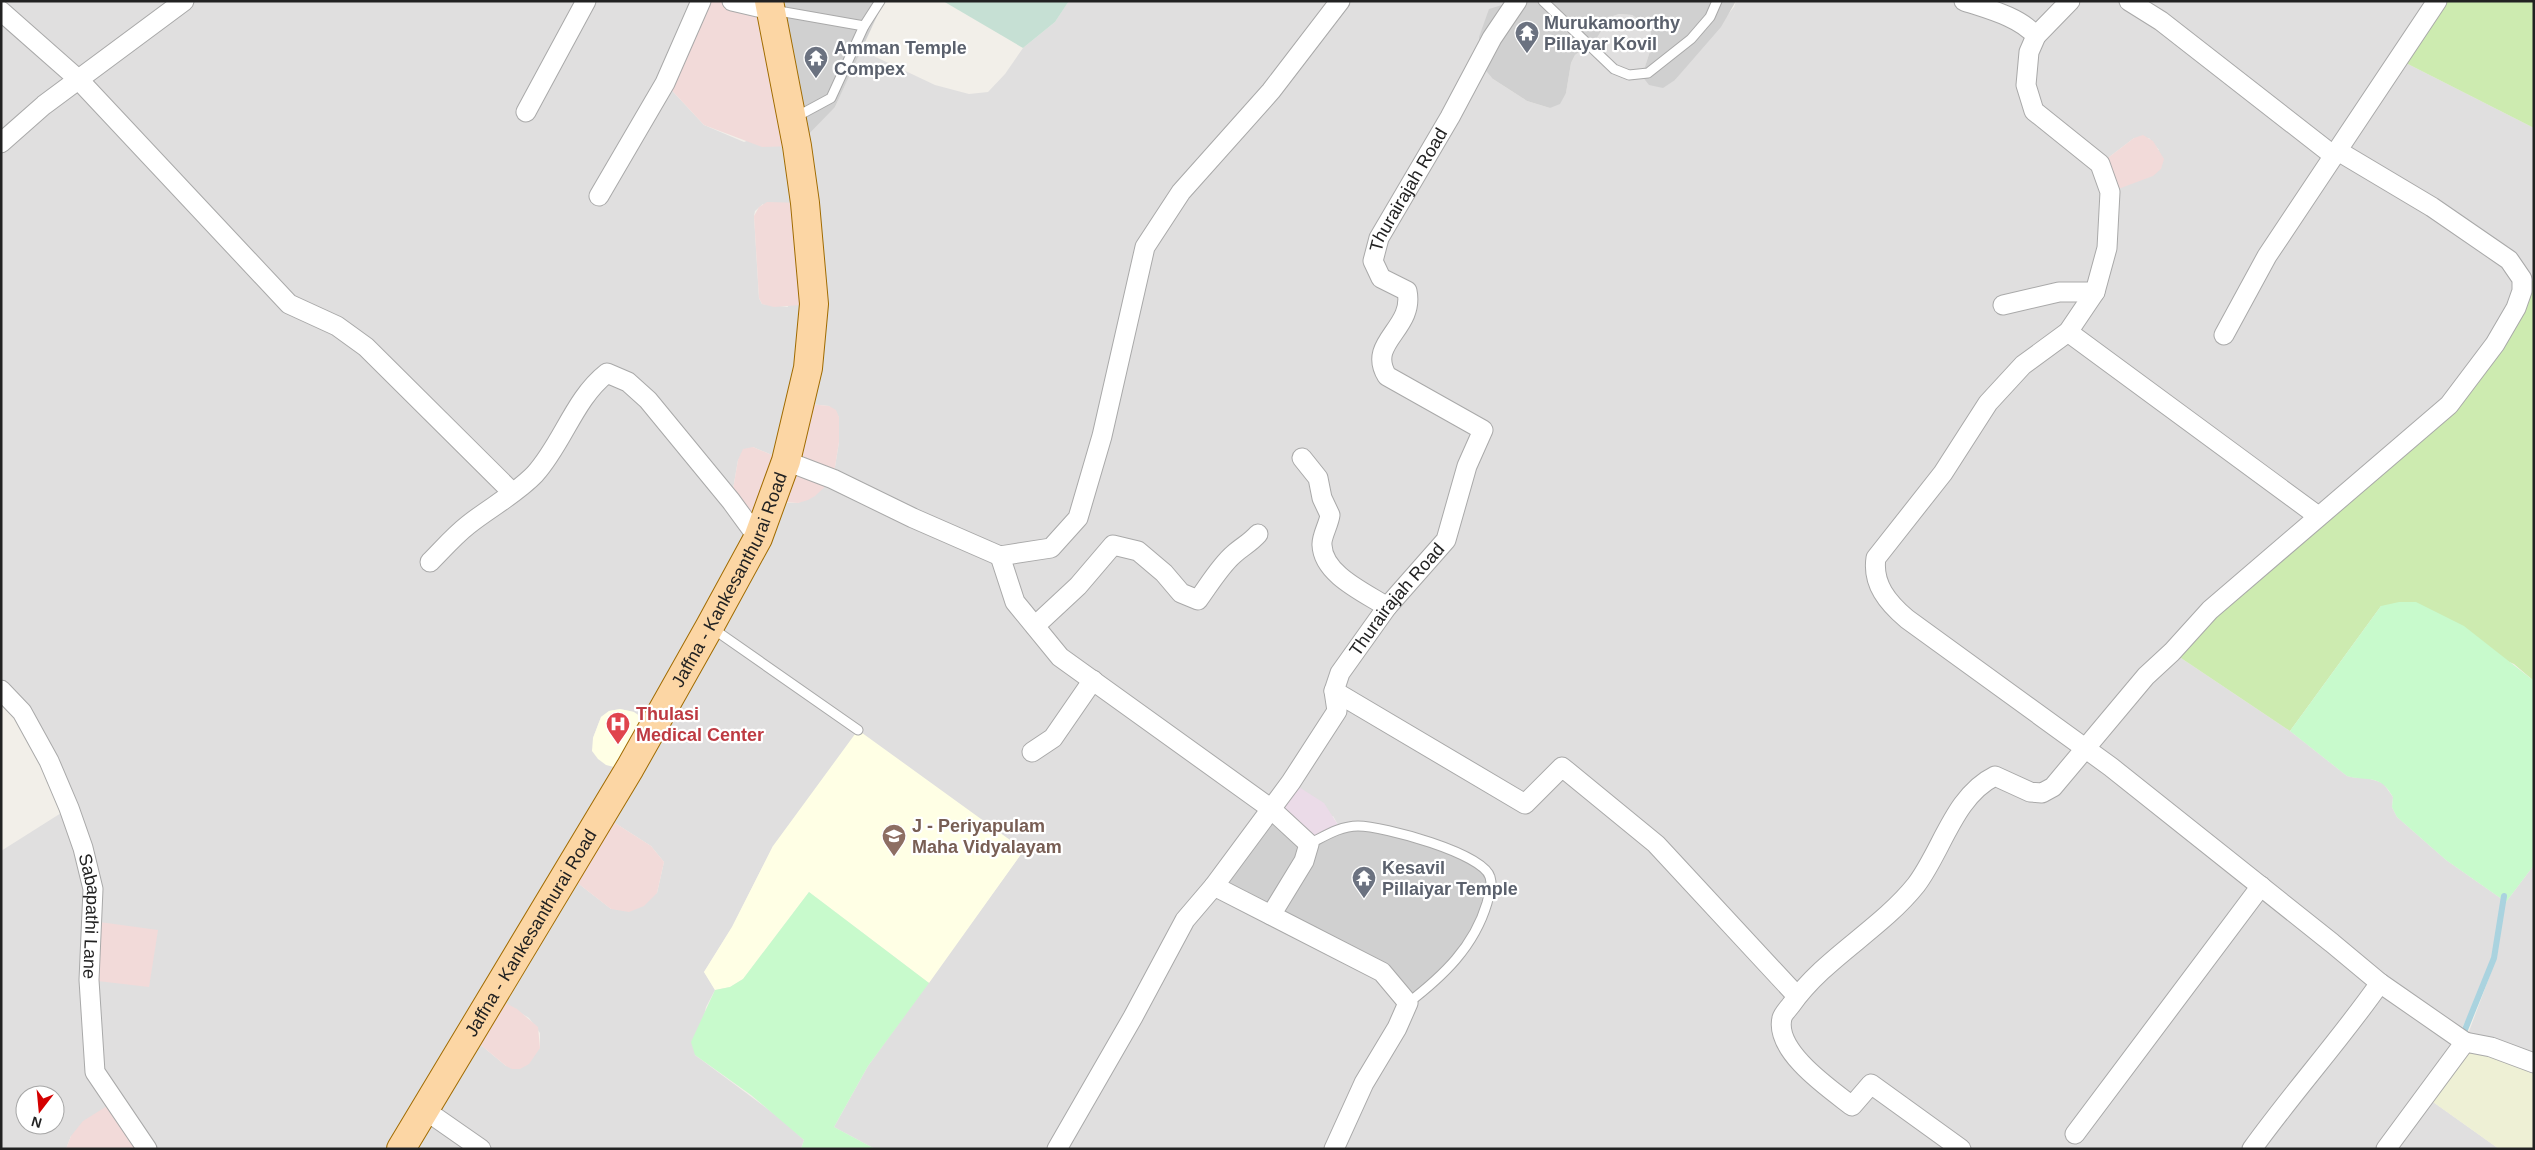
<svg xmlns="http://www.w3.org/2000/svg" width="2535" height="1150" viewBox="0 0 2535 1150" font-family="Helvetica,sans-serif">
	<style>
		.residential { fill: #e0dfdf; fill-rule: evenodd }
		.commercial { fill: #f2dad9 }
		.industrial { fill: #ebdbe8 }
		.education { fill: #ffffe5 }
		.religious { fill: #d0d0d0 }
		.farmland { fill: #eef0d5 }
		.grass { fill: #cdebb0 }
		.wetland { fill: #c6e0d4 }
		.park { fill: #c8facc }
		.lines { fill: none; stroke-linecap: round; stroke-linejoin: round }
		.stream { stroke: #aad3df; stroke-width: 6 }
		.lane-casing { stroke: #a9a9a9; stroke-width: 11 }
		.street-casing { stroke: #a9a9a9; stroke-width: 21 }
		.primary-casing { stroke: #a06b00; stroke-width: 30 }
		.lane { stroke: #fff; stroke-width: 9 }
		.street { stroke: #fff; stroke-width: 19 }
		.primary { stroke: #fcd6a4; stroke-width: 28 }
		.labels { text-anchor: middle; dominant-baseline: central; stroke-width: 4.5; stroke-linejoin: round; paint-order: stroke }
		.worship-label { font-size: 18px; font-weight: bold; fill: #5b616d; stroke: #fff; text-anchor: start }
		.street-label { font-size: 18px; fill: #222; stroke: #fff }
		.health-label { font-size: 18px; font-weight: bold; fill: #be3a42; stroke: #fff; text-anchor: start }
		.education-label { font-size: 18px; font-weight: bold; fill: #785e54; stroke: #fff; text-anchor: start }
	</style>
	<rect width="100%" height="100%" fill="#f2efe9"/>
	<path class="residential" d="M1,1H701L665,83L704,125L744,142L835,107L861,50L935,85L969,94L988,92L1005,74L1023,48L1055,22L1069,1H1515L1493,79L1527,101L1550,108L1566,93L1571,63L1575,55L1595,41L1610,17L1619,14L1632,15L1651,28V48L1642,77L1675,80L1734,7L1736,1H2437L2400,60L2534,128V281L2522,279L2449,405L2172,652L2290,731L2347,776L2356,778L2364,777L2383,783L2393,797L2392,807L2397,817L2446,860L2506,902L2534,865V1063L2465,1042L2492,970L2426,1097L2499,1149H875L834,1127L868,1066L1024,850L773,846L732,927L704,972L715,990L706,1007L695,1055L781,1119L804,1140L801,1149H147L71,1136L66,1149H1V851L69,808L1,690ZM2134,138H2149L2159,150L2100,164ZM763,204L788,307L762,304L759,298L754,216L755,211ZM801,403L829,406L839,417V442L833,479L798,503L731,501L738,460L753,447L786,461ZM620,709L634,712L593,738L601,717L609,711ZM601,814L651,846L664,862L657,893L611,909L566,874ZM1333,816L1340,828L1214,885ZM493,996L529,1018L540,1033V1048L506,1066L470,1036ZM25,1095H55V1125H25Z"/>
	<g class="commercial">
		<polygon points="701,1 732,1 771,10 797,146 762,147 704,125 665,83"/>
		<polygon points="2143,135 2153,141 2164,159 2161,169 2153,176 2110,192 2100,164 2134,138"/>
		<polygon points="767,202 805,203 814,304 774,307 762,304 759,298 754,216 759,207"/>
		<polygon points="800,403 829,406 836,410 839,417 839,442 833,479 815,496 808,500 798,503 772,501 758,538 731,501 738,460 743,449 753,447 786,461"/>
		<polygon points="601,814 651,846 664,862 657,893 644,906 629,912 611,909 566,874"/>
		<polygon points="92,921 158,930 149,987 89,980"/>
		<polygon points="493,996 517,1009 538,1027 540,1048 529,1064 520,1069 512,1069 506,1066 470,1036"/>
		<polygon points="115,1101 147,1149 66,1149 71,1136 83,1121"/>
	</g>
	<polygon class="industrial" points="1291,782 1324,803 1340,828 1309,844 1270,808"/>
	<g class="education">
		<polygon points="620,709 634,712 654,726 618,768 606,765 598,759 592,751 593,738 601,717 609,711"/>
		<polygon points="858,730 1024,850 929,983 809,892 743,979 730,987 715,990 704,972 732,927 773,846"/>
	</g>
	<g class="religious">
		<polygon points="769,1 884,1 835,107 797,146"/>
		<polygon points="1515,1 1736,1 1721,27 1675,80 1663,88 1649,85 1642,76 1651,48 1651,28 1632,15 1619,14 1610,17 1595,41 1575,55 1571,63 1566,93 1560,104 1550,108 1527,101 1493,79 1482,66 1479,54 1479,37 1489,9"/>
		<polygon points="1270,808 1309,844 1359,826 1422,838 1483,867 1492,886 1460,955 1408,1003 1397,988 1214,886"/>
	</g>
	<polygon class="farmland" points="2465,1042 2534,1063 2534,1149 2499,1149 2426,1097"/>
	<g class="grass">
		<polygon points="2437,1 2534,1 2534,128 2400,60"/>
		<polygon points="2522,279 2534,281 2534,681 2514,664 2381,606 2290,731 2172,652 2449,405"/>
	</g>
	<polygon class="wetland" points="943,1 1069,1 1055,22 1023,48"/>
	<g class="park">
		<path d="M2399,602H2416L2464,626L2534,681V865L2506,902L2446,860L2397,817L2392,807L2393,797C2380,773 2368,782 2347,776L2290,731L2381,606Z"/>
		<polygon points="809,892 929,983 868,1066 834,1127 875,1149 801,1149 804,1140 751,1095 695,1055 691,1042 715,990 730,987 743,979"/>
	</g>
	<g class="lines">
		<polyline class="stream" points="2462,1037 2494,958 2504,896"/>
		<defs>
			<g id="lane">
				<polyline points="1543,1 1614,69 1629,75 1648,73 1691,39 1710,17 1717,1"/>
				<polyline points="773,10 864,26 880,1"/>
				<polyline points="794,118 831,98 864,26"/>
				<polyline points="712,628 858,730"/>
				<path d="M1309,844C1325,836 1340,826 1358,826C1383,826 1483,853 1490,877C1493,886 1489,894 1487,903C1474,947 1443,976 1408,1003"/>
			</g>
			<g id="street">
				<polyline points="732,1 771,10"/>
				<path d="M1964,1C1988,9 2020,17 2036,36"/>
				<path d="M2070,1L2036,36L2029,52L2026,85L2034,111L2100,164L2110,192L2107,248L2095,292L2068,332L2023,365L1988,403L1943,473L1876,558C1872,584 1888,603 1907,619L2111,767L2332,943L2380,983L2465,1042"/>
				<polyline points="2129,1 2161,21 2334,156"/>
				<polyline points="1,11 78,79 289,304 337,326 366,347 512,492"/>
				<polyline points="526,112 586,1"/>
				<polyline points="1,143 44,105 184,1"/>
				<polyline points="599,196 665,83 701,1"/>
				<polyline points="2003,305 2059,292 2095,292"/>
				<polyline points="2068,332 2318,516"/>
				<polyline points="2224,335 2267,256 2437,1"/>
				<path d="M1302,458L1318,478L1322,498L1330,515C1329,524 1321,537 1322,545C1323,575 1366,593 1387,607"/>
				<polyline points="786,461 833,479 913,518 1000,556 1051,548 1078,518 1102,436 1145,247 1181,192 1271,91 1340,1"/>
				<polyline points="1000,556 1015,602 1060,657 1270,808 1309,844 1304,861 1271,915"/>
				<path d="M430,562C442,550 454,536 468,525C489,508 516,494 535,474C563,443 574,399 607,373L628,382L648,400L731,501L758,538"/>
				<path d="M1035,626L1078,586L1113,545L1138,551L1164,573L1181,593L1198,600C1209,585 1220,566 1234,554C1243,546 1250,543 1258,534"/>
				<path id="s1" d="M1,690L22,712L49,761L69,808L83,848L93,889L89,980L95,1072L147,1149"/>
				<path id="s2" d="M1334,691L1340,673L1387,607L1446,540L1467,466L1483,430L1387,376C1366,342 1415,329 1407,291L1381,278L1373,261L1379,238L1450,117L1492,38L1517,1"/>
				<polyline points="1032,752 1053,738 1093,680"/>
				<polyline points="1214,886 1291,782 1337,711 1334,691 1525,804 1562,767 1656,844 1797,996"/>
				<polyline points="425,1110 481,1149"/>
				<polyline points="2075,1134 2261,886"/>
				<polyline points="1057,1149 1133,1017 1185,920 1214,886 1382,972 1408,1003 1397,1028 1364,1083 1334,1149"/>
				<path d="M1961,1149L1871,1084L1852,1106C1830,1089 1774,1051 1782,1018C1783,1014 1788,1009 1791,1005C1824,958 1880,930 1916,885C1942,851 1954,796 1995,776L2030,792L2042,793L2053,787L2146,676L2172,652L2210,610L2449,405L2495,344L2516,308L2522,291V279L2509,260L2432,207L2338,151"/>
				<path d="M2252,1149C2293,1092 2340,1040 2380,983"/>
				<polyline points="2386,1149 2465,1042 2491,1047 2534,1063"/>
			</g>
			<g id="primary">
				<path id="s3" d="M401,1149L630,768L710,626L758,538L786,461L808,368L814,304L805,203L797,146L769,1"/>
			</g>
		</defs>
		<use href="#lane" class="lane-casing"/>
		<use href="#street" class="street-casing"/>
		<use href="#primary" class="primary-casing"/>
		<use href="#lane" class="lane"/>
		<use href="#street" class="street"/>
		<use href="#primary" class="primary"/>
	</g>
	<defs>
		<symbol id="temple-pin" viewBox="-11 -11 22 30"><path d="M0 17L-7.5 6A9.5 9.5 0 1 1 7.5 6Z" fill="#6b7280" stroke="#fff"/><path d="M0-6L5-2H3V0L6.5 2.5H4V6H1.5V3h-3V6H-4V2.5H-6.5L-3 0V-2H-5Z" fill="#fff"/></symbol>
		<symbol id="hospital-pin" viewBox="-11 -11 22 30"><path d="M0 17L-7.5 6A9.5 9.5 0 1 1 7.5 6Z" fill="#e0444e" stroke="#fff"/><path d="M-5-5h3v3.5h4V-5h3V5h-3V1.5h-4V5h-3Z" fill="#fff"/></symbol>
		<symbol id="school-pin" viewBox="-11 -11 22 30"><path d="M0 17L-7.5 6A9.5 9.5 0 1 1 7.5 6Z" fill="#8d6e63" stroke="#fff"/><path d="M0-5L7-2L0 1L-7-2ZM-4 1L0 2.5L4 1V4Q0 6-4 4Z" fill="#fff"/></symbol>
	</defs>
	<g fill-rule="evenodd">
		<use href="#temple-pin" x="1513" y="19" width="28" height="38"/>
		<use href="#temple-pin" x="802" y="44" width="28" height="38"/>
		<use href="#hospital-pin" x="604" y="710" width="28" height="38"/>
		<use href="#school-pin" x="880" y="822" width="28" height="38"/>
		<use href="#temple-pin" x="1350" y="864" width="28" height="38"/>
	</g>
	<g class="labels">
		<g class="worship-label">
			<text x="1544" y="23">Murukamoorthy<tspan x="1544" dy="21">Pillayar Kovil</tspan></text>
			<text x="834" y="48">Amman Temple<tspan x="834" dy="21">Compex</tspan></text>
			<text x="1382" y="868">Kesavil<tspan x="1382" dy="21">Pillaiyar Temple</tspan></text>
		</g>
		<g class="street-label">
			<text stroke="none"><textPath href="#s2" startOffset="636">Thurairajah Road</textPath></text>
			<text stroke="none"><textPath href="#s3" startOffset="658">Jaffna - Kankesanthurai Road</textPath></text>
			<text stroke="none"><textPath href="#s2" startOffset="112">Thurairajah Road</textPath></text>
			<text stroke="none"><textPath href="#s1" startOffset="249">Sabapathi Lane</textPath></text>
			<text stroke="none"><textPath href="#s3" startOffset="252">Jaffna - Kankesanthurai Road</textPath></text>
		</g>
		<g class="health-label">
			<text x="636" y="714">Thulasi<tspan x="636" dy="21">Medical Center</tspan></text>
		</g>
		<g class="education-label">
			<text x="912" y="826">J - Periyapulam<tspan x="912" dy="21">Maha Vidyalayam</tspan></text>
		</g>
	</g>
	<rect width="2535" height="1150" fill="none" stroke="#222222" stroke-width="5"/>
	<g transform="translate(40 1110) rotate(196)"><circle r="24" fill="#ffffff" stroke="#a7a7a7"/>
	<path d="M0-4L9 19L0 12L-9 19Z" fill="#d40000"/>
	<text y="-8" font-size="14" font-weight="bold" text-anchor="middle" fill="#222222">N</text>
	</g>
</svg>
